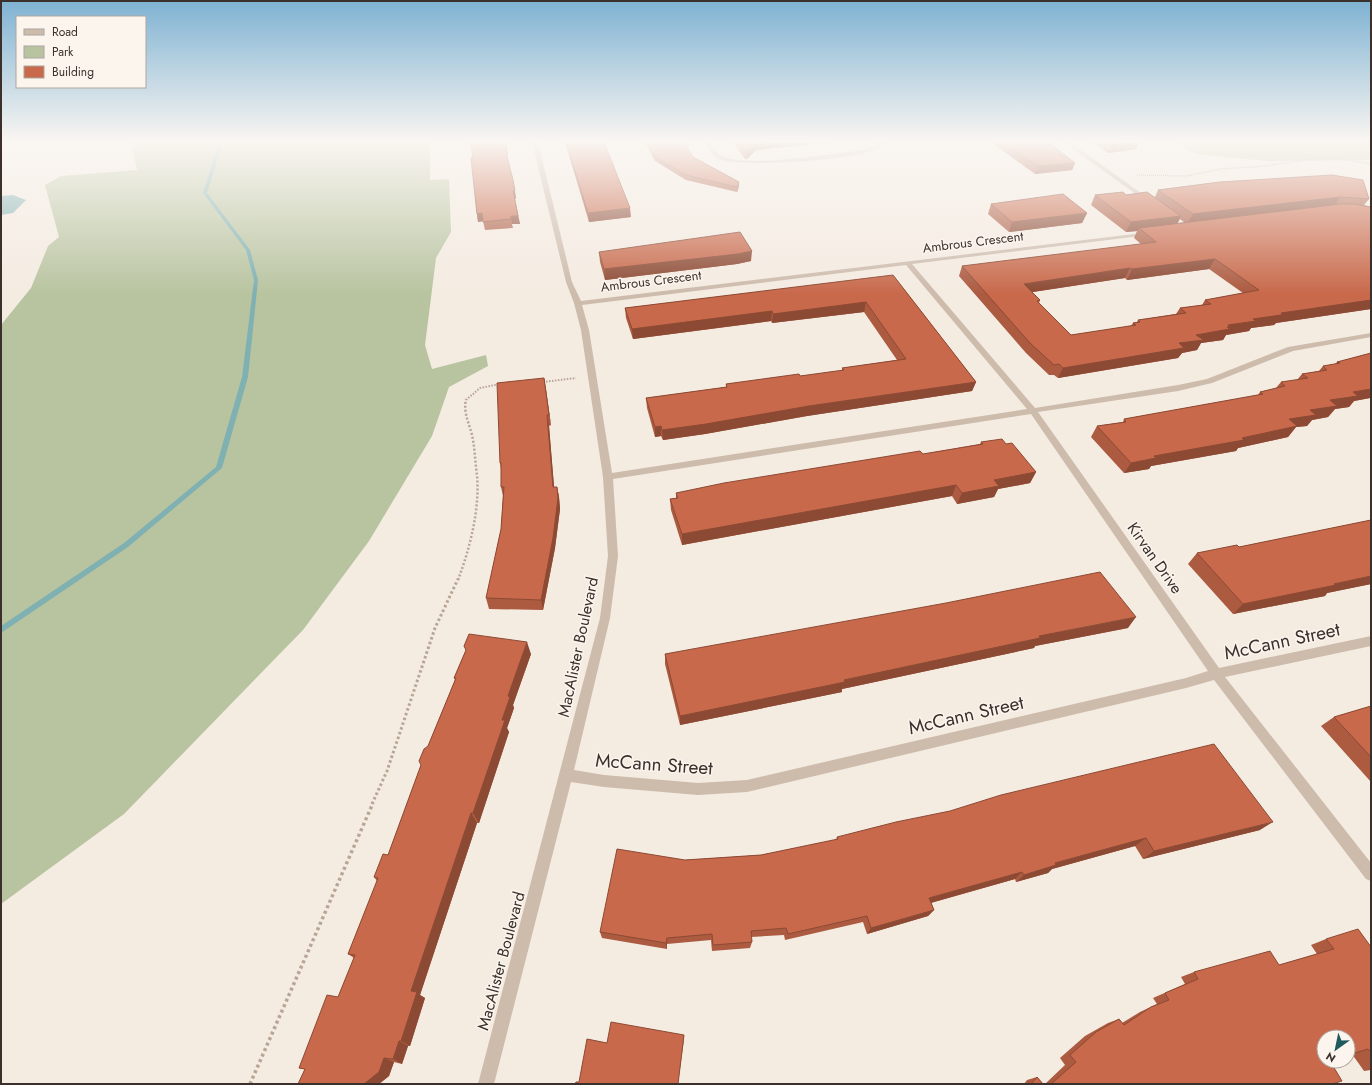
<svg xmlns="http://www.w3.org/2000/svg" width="1372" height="1085" viewBox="0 0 1372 1085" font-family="Jost,sans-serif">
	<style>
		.green { fill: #b8c4a0 }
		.water { fill: #7fb0b2 }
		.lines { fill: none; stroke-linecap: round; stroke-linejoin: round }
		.stream { fill: #7fb0b2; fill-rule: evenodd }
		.path-far4 { stroke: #b9a596; stroke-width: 1.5; stroke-dasharray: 1 1; stroke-linecap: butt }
		.path-far3 { stroke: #b9a596; stroke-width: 2; stroke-dasharray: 1.5 1.5; stroke-linecap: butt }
		.path-far2 { stroke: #b9a596; stroke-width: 2.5; stroke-dasharray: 2 2; stroke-linecap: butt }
		.path-far1 { stroke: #b9a596; stroke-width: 3; stroke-dasharray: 2.5 2.5; stroke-linecap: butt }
		.path { stroke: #b9a596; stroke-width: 3.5; stroke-dasharray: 3 3; stroke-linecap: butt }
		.street { fill: #cdbbac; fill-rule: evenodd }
		.wall { fill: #ac5a40; fill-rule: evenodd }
		.shaded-wall { fill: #8c4a34 }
		.building { fill: #c8694b; stroke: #8c4a34; fill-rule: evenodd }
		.labels { text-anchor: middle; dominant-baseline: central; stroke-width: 3; stroke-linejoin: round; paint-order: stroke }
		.far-street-label { font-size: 13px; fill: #3b302b; stroke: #fbf5ee }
		.street-label { font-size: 16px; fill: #3b302b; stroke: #fbf5ee }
		.near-street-label { font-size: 19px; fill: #3b302b; stroke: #fbf5ee }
	</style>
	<rect width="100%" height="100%" fill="#f4ebe1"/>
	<g class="green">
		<polygon points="131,142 430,142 430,180 449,179 451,232 436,258 425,345 432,369 486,355 488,366 449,387 432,436 369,541 303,630 124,814 1,904 1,325 31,288 48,246 59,237 45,185 61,176 137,170"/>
		<polygon points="1174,142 1371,142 1371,160 1267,161 1196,154"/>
	</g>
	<polygon class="water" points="13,195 26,200 13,213 1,215 1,196"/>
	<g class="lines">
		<polygon class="stream" points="219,142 223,142 207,193 250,250 258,280 248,377 222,468 128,547 1,633 1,626 124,543 216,467 242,377 254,280 246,250 203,193"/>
		<polyline class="path-far4" points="1137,175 1187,176 1220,169 1265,166 1314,159 1341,159 1371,164"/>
		<g class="path-far3">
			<polyline points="543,382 576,378"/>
			<polyline points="466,400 480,388 500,384"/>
		</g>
		<path class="path-far2" d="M458,580C470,548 480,509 477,475C475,462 475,448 472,435C469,423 463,412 466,399"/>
		<polyline class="path-far1" points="372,804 387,771 435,628 458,579"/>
		<polyline class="path" points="250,1084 373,803"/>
		<g class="street">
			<path d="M532,142H538L572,282L581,301L1151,232V234L1149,235L912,264L1035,408L1178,385L1207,379L1288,347L1371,333V337L1293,351L1212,383L1178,391L1038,412L1219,668L1371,636V646L1225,677L1371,863V881L1366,879L1214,680L1186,688L747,792L698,795L604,787L571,782L494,1084H478L600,618L608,556L603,477L581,330L574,303L566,282ZM906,265L1027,409L612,473L589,330L582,305ZM1031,414L1208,671L1186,678L747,780L698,783L604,775L574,770L610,618L618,556L613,479Z"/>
			<path d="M705,142H711C714,147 716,154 722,156C749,168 831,154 862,150L873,147L879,142H885C882,145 879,148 875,150C851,160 742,168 718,159C712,156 709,148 705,142Z"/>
			<polygon points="1063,142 1070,142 1152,201 1147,202"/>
		</g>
	</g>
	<g class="wall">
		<polygon points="506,142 508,155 507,155 516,198 515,199 520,224 512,224 513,228 485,230 483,221 478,222 477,214 473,157"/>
		<polygon points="565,142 604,142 631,217 589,222"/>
		<polygon points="645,142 684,142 693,157 739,182 739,186 737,192 686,180 655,161"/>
		<polygon points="733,142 832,142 756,150 747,159 745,159"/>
		<polygon points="991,142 1048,142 1075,163 1072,170 1035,174"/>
		<polygon points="1092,142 1139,142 1136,149 1108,153"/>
		<path d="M1220,182L1369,199L1364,205L1370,207L1371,206V309L1276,323L1274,325L1251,328L1249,331L1226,335L1223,340L1201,343L1197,350L1182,353L1178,358L1058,378L1054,375H1049L1026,353L959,276L962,266L1141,244L1134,238L1137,231L1126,232L1091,205L1095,195H1126L1155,197L1158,190ZM1180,219L1185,223L1177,224ZM1209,269L1243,293L1205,300L1202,305L1180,308L1176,314L1138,320L1137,322L1133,323L1131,326L1071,335L1039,303L1040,300L1032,292L1125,278L1127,280Z"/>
		<polygon points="991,204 1087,213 1082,223 1009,232 988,214"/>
		<polygon points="599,252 751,261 737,264 605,280 600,262"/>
		<polygon points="893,275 976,382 972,391 807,416 705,434 663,440 661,436 655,437 647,408 646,398 726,387 726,384 800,376 842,371 842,368 897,360 864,312 772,323 771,321 633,339 626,318 625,308"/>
		<polygon points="1371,353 1370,398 1354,401 1349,407 1335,409 1328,417 1312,420 1307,426 1296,427 1288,437 1238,448 1236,451 1151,466 1149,469 1124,473 1091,437 1097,426 1123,422 1124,419 1258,395 1260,392 1276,388 1281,382 1297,380 1302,374 1319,371 1323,366 1335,364 1337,362"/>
		<polygon points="544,378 551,425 549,426 554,487 557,487 559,497 560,509 555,548 543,610 489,609 486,598 501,529 503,496 501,487 501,469 500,463"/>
		<polygon points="981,442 1006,444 1036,472 1030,483 998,489 994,497 957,504 952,496 682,545 671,510 670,499 676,498 676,493 923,454 980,444"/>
		<polygon points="1371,520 1371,584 1327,593 1325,596 1233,614 1188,564 1197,553 1239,547"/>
		<polygon points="1128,628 1035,646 1034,648 842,689 842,692 680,725 665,664 665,654"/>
		<polygon points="464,646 531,654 513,705 514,708 507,728 509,732 479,823 477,823 420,995 425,998 410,1046 408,1046 402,1064 394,1062 389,1076 379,1084 298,1084 305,1069 299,1068 338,997 354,958 348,954 377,881 374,877 388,855 428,746 455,680 454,678 466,650"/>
		<polygon points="1371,706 1371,782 1321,726 1334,717"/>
		<polygon points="1260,830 1143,859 1135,846 1052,869 1048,873 1016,882 1015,879 931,903 934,910 928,916 867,934 863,922 785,940 784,935 751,937 752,942 750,948 712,951 711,940 667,944 667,949 602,938 600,932 685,860 761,855 836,840 837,837"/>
		<polygon points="1326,939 1371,947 1371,1070 1364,1071 1352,1054 1330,1061 1332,1084 1045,1084 1065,1065 1060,1058 1085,1036 1108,1023 1119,1019 1122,1023 1140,1012 1157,1004 1153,998 1185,984 1181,977 1194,972 1279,965 1317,954 1311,945"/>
		<polygon points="1037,1077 1043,1084 1024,1084 1027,1080"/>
	</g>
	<g class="shaded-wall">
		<polygon points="764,142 832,142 756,150 747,159 747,151 756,143"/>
		<polygon points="1124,142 1139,142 1136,149 1108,153 1112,144"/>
		<polygon points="505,148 507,148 508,155 506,155"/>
		<polygon points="1075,163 1072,170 1035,174 1038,166"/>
		<polygon points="739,182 739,186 737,192 737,187"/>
		<polygon points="513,191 515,191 516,198 515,199"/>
		<polygon points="1340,197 1334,207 1187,224 1193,214"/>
		<polygon points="630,208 631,217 589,222 588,213"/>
		<polygon points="482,213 483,221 478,222 477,214"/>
		<polygon points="1087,213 1082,223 1009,232 1012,222"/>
		<polygon points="511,216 518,216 520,224 512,224"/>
		<polygon points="1181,216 1176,226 1139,228 1137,231 1126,232 1131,222"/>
		<polygon points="752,251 751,261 737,264 605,280 604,269"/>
		<polygon points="1215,259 1209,269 1127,280 1132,269"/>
		<polygon points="1130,268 1125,278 1020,294 1024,284"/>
		<polygon points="1371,300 1371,309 1276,323 1274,325 1251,328 1249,331 1226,335 1223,340 1201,343 1197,350 1182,353 1178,358 1058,378 1063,368 1179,343 1196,335 1228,325 1253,319 1281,313"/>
		<polygon points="866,302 864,312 772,323 773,314"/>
		<polygon points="772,311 771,321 633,339 632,329"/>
		<polygon points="544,378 546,389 551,425 549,415"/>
		<polygon points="976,382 972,391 807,416 705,434 663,440 662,430 809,406"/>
		<polygon points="1371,389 1371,397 1370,398 1354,401 1349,407 1335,409 1328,417 1312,420 1307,426 1296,427 1288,437 1238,448 1236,451 1151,466 1149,469 1124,473 1131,463 1154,456 1242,438 1310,410 1330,400 1353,392"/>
		<polygon points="547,415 549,426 555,498 553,487"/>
		<polygon points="661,426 661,436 655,437 655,427"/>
		<polygon points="1036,472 1030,483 998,489 994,497 957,504 962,493 994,480"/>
		<polygon points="956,485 952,496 682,545 682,534"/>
		<polygon points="557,487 559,497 560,509 555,548 543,610 541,600"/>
		<polygon points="1371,576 1371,584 1327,593 1325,596 1233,614 1243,604"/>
		<polygon points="1136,617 1128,628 1035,646 1034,648 842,689 842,692 680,725 680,716 1039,636"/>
		<polygon points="527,642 531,654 513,705 514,708 507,728 509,732 479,823 473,813 508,696"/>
		<polygon points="471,813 477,823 420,995 425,998 410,1046 401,1041 411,991"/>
		<polygon points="1273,822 1260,830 1143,859 1154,851"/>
		<polygon points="1146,838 1135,846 1052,869 1048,873 1016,882 1024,875 1055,863"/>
		<polygon points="1022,872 1015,879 923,905 929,898"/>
		<polygon points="934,910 928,916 867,934 871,928"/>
		<polygon points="667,938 667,949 666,943"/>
		<polygon points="684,1035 684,1039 678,1084"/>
		<polygon points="399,1041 408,1046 402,1064 393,1059"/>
		<polygon points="384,1058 394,1062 389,1076 379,1084 364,1084"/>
	</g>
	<g class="building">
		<polygon points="470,142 506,142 507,148 505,148 513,180 515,191 513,191 518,216 511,216 511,219 483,222 482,213 477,214 471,158 473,157"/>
		<polygon points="566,142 604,142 630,208 588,213"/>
		<polygon points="647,142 684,142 693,157 739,182 737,187 686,175 655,157"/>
		<polygon points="738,142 764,142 756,143 747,151 745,151"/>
		<polygon points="1003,142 1048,142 1075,163 1038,166"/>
		<polygon points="1109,142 1124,142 1112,144"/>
		<polygon points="1332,175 1363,180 1369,199 1340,197 1193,214 1158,190 1220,182"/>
		<polygon points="1123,192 1126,195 1147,192 1181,216 1131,222 1095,195"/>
		<polygon points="1063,194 1087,213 1012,222 991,204"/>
		<path d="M1341,204H1354L1371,207V300L1281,313L1283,314L1281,315L1253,319L1256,321L1228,325L1230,327H1227L1230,329L1196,335L1204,340L1179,343L1184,348L1063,368L1059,364L1054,365L1030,343L962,266L1156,242L1139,228ZM1215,259L1259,290L1205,300L1211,304L1180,308L1186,313L1138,320L1140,322L1133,323L1136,325L1071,335L1037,301L1040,300L1024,284L1130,268L1132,269Z"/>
		<polygon points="740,232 752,251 738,254 604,269 599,252"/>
		<polygon points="893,275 976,382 809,406 706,424 662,430 661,426 655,427 646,398 727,387 726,384 799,374 800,376 844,370 842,368 906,359 866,302 773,314 772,311 632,329 625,308"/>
		<polygon points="1371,353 1371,389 1353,392 1358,396 1330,400 1337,406 1310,410 1316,415 1289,419 1297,426 1242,438 1244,440 1154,456 1156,458 1131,463 1097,426 1126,422 1124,419 1263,394 1260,392 1285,386 1281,382 1308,378 1302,374 1327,370 1323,366 1340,363 1337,362"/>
		<polygon points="544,378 549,415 547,415 553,487 557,487 558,498 553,538 541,600 486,598 501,529 504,487 501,487 501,463 500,463 497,383"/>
		<polygon points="1002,439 1006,444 1012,443 1036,472 994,480 999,486 962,493 956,485 682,534 670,499 678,498 676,493 724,483 920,451 923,454 983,444 981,442"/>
		<polygon points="1371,520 1371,576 1334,584 1336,585 1243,604 1197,553 1237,545 1239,547"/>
		<polygon points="1100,572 1136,617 1039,636 1040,638 844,680 845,682 680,716 665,654 946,603"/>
		<polygon points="469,634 527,642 508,696 510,697 502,720 505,720 473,813 471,813 411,991 417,992 401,1041 399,1041 393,1059 384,1058 379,1072 364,1084 298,1084 305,1069 299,1068 327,995 338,997 355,955 348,954 378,878 374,877 383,854 388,855 421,765 419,761 424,749 428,746 456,678 454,678 466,650 464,646"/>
		<polygon points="1371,706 1371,757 1334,717"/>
		<polygon points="1214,744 1273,822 1154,851 1146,838 1055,863 1056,865 1024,875 1022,872 929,898 934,910 871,928 867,916 788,934 786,928 751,931 752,942 713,945 712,934 667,938 666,943 600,932 617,849 685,860 761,855 838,839 837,837 896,822 950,811 1001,795"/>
		<polygon points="1358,929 1371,947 1371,1052 1368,1049 1348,1055 1348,1037 1324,1037 1324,1061 1331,1061 1330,1061 1342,1081 1332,1084 1051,1084 1076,1062 1070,1055 1096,1032 1119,1019 1124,1025 1151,1007 1169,1000 1165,993 1198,979 1194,972 1270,951 1279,965 1334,949 1326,939"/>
		<polygon points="611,1022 684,1035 678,1084 575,1084 576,1082 579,1082 587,1039 607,1043"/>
		<polygon points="1037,1077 1043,1084 1031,1084"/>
	</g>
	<linearGradient id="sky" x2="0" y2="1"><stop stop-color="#7eb2d2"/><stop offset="0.48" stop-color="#faf6f2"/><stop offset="1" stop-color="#faf6f2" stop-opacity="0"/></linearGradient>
	<rect width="1372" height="294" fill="url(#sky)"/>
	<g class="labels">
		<g class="far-street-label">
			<text transform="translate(973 242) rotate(-7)">Ambrous Crescent</text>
			<text transform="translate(651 281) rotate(-7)">Ambrous Crescent</text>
		</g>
		<g class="street-label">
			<text transform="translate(1155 558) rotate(55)">Kirvan Drive</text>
			<text transform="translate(578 647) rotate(-78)">MacAlister Boulevard</text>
			<text transform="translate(501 961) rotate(-75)">MacAlister Boulevard</text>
		</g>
		<g class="near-street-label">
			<text transform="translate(1282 641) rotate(-12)">McCann Street</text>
			<text transform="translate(966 715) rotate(-13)">McCann Street</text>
			<text transform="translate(654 764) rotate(4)">McCann Street</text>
		</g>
	</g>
	<rect width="1372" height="1085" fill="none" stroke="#3b302b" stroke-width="4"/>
	<rect x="16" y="16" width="130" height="72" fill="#fbf5ee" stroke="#aea6a0"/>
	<rect x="24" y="29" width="20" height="6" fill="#cdbbac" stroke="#aea6a0"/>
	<text x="52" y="36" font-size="12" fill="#3b302b">Road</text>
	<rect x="24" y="46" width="20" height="12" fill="#b8c4a0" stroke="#aea6a0"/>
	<text x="52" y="56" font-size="12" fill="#3b302b">Park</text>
	<rect x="24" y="66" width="20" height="12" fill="#c8694b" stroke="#aea6a0"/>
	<text x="52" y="76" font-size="12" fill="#3b302b">Building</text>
	<g transform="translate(1336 1049) rotate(213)"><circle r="19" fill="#fbf5ee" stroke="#aea6a0"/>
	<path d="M0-3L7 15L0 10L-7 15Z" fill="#1f5a5e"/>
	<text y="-6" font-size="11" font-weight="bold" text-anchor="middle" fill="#3b302b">N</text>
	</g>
</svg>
